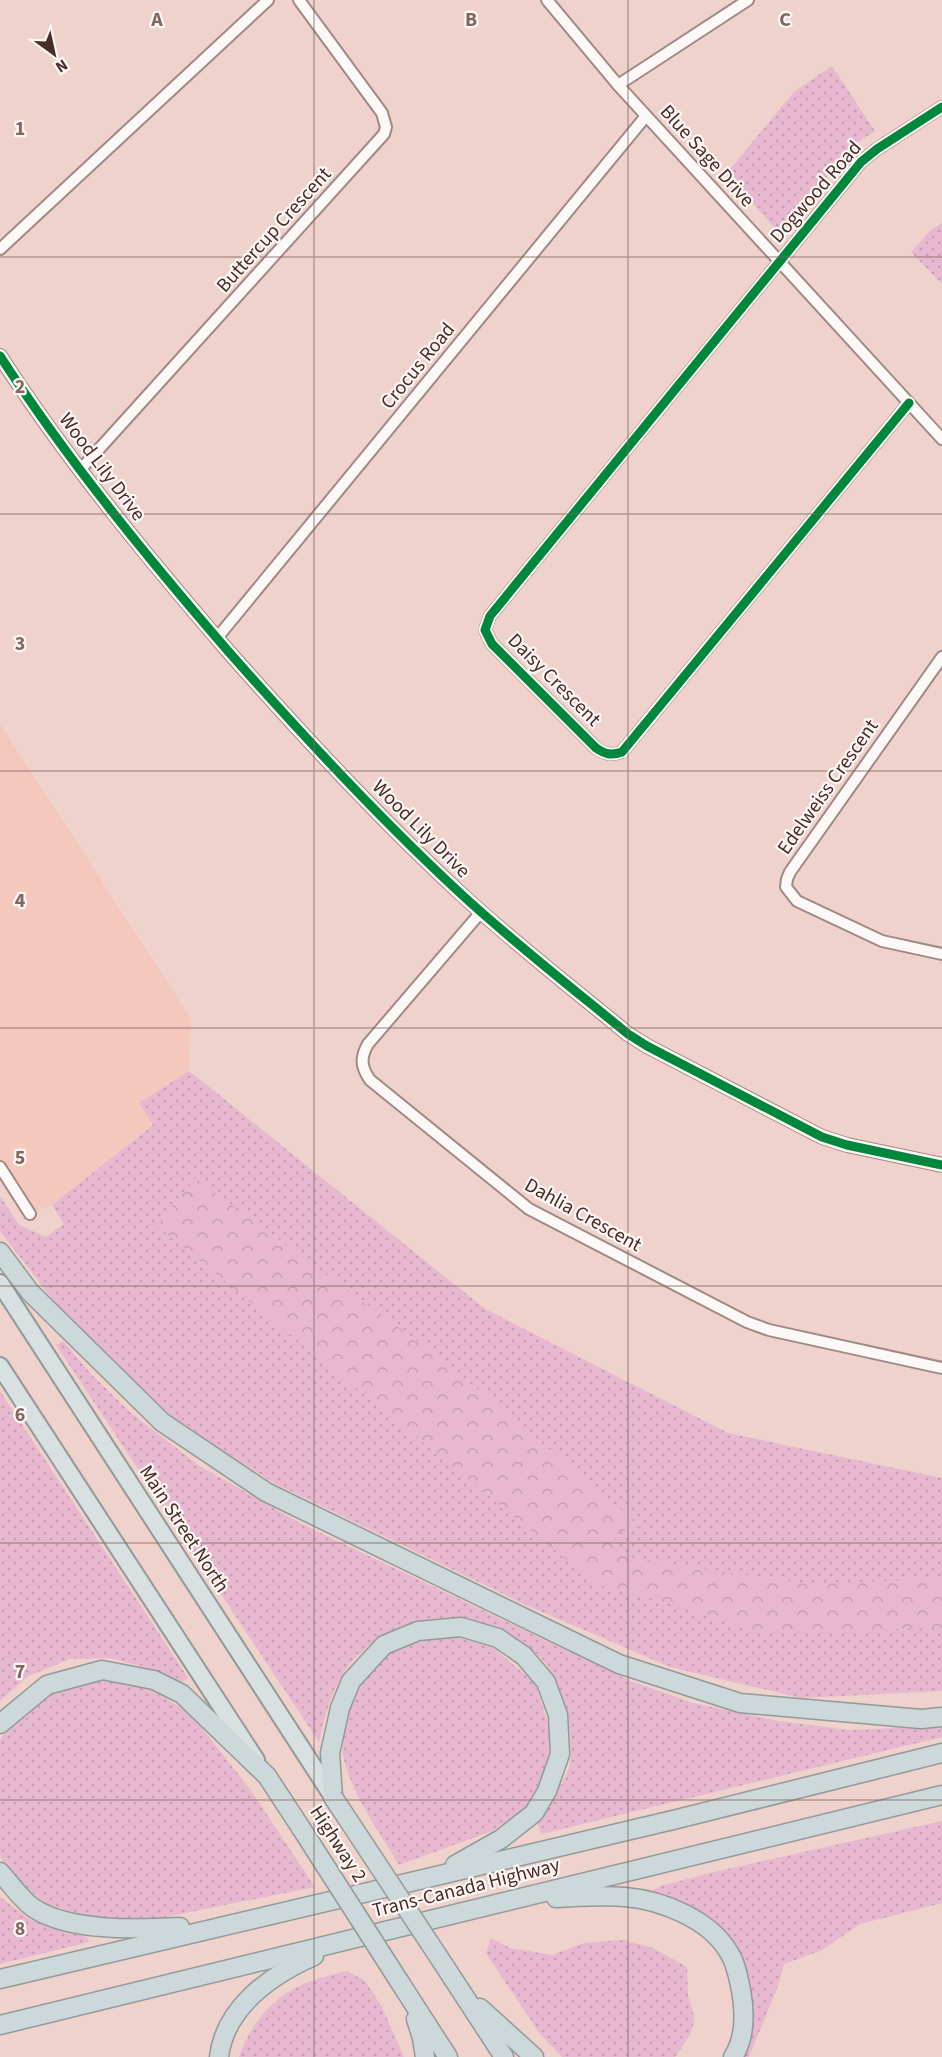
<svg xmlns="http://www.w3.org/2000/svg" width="942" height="2057" viewBox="0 0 942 2057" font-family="'Source Sans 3',sans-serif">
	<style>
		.built { fill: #f5c8bd }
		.grass { fill: url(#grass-dots) }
		.forest { fill: url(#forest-crowns) }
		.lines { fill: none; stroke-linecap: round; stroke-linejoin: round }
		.minor-casing { stroke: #a08984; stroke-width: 14 }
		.tertiary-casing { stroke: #a08984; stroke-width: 16 }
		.primary-casing { stroke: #939999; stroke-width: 20 }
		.trunk-casing { stroke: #939999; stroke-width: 21 }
		.minor { stroke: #fcf8f7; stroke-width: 10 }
		.tertiary { stroke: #fcf8f7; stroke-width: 14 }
		.primary { stroke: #d9e0e1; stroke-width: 16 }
		.trunk { stroke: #cdd8da; stroke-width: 18 }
		.trunk-bridge-casing { stroke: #939999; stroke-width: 21; stroke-linecap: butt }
		.trunk-bridge { stroke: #cdd8da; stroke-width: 18 }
		.cycleway-casing { stroke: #fdf6f5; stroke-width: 13 }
		.cycleway { stroke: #00873e; stroke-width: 9 }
		.grid { fill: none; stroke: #816760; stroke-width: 1.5; stroke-opacity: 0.55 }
		.labels { text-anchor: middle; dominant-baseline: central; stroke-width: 4.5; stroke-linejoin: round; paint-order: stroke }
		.street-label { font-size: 20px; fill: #472d27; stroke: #fdf6f5 }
		.grid-label { font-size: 20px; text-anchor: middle; font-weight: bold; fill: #816760; stroke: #fdf6f5; stroke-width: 4.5; stroke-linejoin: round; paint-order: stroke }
	</style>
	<defs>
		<pattern id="grass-dots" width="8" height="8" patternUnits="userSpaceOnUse" patternTransform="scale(1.5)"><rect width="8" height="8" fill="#e7b8cf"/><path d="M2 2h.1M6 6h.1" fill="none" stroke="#c89eb2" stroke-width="1.8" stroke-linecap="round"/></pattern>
		<pattern id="forest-crowns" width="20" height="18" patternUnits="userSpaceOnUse" patternTransform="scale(1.5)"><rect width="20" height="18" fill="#e7b8cf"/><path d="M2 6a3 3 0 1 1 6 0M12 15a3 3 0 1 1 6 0" fill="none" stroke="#c89eb2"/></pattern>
	</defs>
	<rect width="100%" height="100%" fill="#eed2cb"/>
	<polygon class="built" points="0,724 191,1019 189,1071 139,1103 153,1124 52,1205 30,1214 0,1167"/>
	<g class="grass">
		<polygon points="832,66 875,131 855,144 786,228 776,229 726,174 795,91"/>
		<polygon points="942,223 942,284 911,252 931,230"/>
		<polygon points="189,1071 485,1309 728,1433 942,1478 942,1691 801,1698 670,1667 524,1604 272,1482 174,1418 124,1375 63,1313 0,1231 0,1196 19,1225 46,1237 64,1224 52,1205 153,1125 139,1103"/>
		<path d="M63,1341L92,1375L130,1412L198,1465L300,1523L631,1681L693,1703L778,1721L850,1730L942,1726V1737L541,1834L538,1824C544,1813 569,1774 570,1764C574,1731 563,1677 537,1654C489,1610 413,1604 364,1650C359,1655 352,1660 348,1666C332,1689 325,1715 319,1742L56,1345Z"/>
		<polygon points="0,1391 188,1678 180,1683 151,1669 110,1658 70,1659 28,1676 0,1701"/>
		<path d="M451,1636L491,1646L535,1683L549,1726L548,1767L525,1809L492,1831L399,1865C379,1831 352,1795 343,1756C341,1747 345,1734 346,1724C354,1662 396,1644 451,1636Z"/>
		<path d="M113,1679L151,1690L190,1713L250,1789L315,1887L140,1922L85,1916L46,1904L6,1870L0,1855V1741C15,1709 52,1689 85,1681C94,1678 104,1679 113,1679Z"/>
		<polygon points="942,1821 942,1903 860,1924 822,1950 784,1964 779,1983 749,2057 732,2057 738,2018 725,1952 649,1892 661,1886 714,1872"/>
		<polygon points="0,1897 31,1920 87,1937 89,1942 0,1964"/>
		<polygon points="491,1938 510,1948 552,1955 584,1943 624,1940 653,1948 687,1967 688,1996 695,2019 690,2035 675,2057 562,2057 540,2034 486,1953"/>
		<path d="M347,1971L365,1981L382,2007L404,2057H239C250,2023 276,1993 311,1981C322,1977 335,1974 347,1971Z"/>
	</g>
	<polygon class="forest" points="195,1178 439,1357 641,1526 615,1534 616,1555 806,1584 942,1579 942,1628 758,1632 680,1606 598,1585 157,1226"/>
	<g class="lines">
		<defs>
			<g id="minor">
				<polyline points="547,0 618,85 942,439"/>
				<polyline points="618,85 748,0"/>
				<polyline points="0,249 268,0"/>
				<path d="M909,403L622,752C611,756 605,754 596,748L492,644L485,630L490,616L861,162L877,149L942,107"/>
				<polyline points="81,469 384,134 386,127 382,113 299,0"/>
				<polyline points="217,638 646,116"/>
				<polyline points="942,657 790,872 787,879 786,887 797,901 882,941 942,954"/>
				<path d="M481,912L368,1044C360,1058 361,1067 370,1080L529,1209L747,1322L769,1330L942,1368"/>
				<polyline points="0,1167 30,1214"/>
			</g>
			<path id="tertiary" d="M0,356C68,461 147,557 228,651C302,735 378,817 460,893C514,943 572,988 628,1034L647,1046L822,1137L847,1145L942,1165"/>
			<g id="primary">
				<polyline points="0,1283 333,1797"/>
				<polyline points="0,1366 256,1760"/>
			</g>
			<g id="trunk">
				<polyline points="0,1252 30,1292 162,1422 266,1492 619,1664 740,1703 921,1719 942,1717"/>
				<polyline points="0,1724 47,1685 102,1670 154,1680 182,1694 267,1776 301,1828"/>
				<polyline points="333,1797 330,1753 340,1708 351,1681 384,1645 418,1631 461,1627 498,1638 524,1656 546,1682 558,1715 560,1754 547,1791 534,1813 501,1839 455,1865"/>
				<path d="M0,1872C10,1883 23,1902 35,1909C72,1932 138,1929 180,1927"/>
				<path d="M556,1898C579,1897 602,1895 625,1897C661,1900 709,1919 728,1951C736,1962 738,1977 741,1990C745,2012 746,2037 733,2057"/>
				<polyline points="444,1965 504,2057"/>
				<polyline points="0,1979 673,1820 942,1753"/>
				<polyline points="399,1981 448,2057"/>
				<polyline points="480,2008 534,2057"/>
				<polyline points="416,2019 422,2038 425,2057"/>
				<polyline points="0,2025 942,1795"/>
				<path d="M219,2057C225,2007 271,1975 314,1956"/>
			</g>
		</defs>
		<use href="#minor" class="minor-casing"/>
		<use href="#tertiary" class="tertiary-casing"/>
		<use href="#primary" class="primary-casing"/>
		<use href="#trunk" class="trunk-casing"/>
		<use href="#minor" class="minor"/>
		<use href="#tertiary" class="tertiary"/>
		<use href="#primary" class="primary"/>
		<use href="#trunk" class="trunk"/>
		<defs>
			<g id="trunk-bridge">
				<polyline points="333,1797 444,1965"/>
				<polyline points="301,1828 399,1981"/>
			</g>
		</defs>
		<use href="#trunk-bridge" class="trunk-bridge-casing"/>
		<use href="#trunk-bridge" class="trunk-bridge"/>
		<defs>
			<g id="cycleway">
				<path d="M0,356C68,461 147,557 228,651C302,735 378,817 460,893C514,943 572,988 628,1034L647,1046L822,1137L847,1145L942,1165"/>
				<path d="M909,403L622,752C611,756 605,754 596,748L492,644L485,630L490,616L861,162L877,149L942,107"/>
			</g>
		</defs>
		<use href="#cycleway" class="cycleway-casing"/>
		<use href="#cycleway" class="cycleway"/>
	</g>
	<path class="grid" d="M314,0V2057M628,0V2057M0,257H942M0,514H942M0,771H942M0,1028H942M0,1286H942M0,1543H942M0,1800H942"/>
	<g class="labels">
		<g class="street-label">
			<text transform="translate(707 156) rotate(48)">Blue Sage Drive</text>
			<text transform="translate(816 192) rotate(-49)">Dogwood Road</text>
			<text transform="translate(274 230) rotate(-48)">Buttercup Crescent</text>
			<text transform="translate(418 366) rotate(-51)">Crocus Road</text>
			<text transform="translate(102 467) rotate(53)">Wood Lily Drive</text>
			<text transform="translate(554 680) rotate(45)">Daisy Crescent</text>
			<text transform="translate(828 787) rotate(-55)">Edelweiss Crescent</text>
			<text transform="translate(421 829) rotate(45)">Wood Lily Drive</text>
			<text transform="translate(583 1215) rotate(29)">Dahlia Crescent</text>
			<text transform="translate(184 1529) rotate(57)">Main Street North</text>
			<text transform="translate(338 1844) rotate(57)">Highway 2</text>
			<text transform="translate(466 1888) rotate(-14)">Trans-Canada Highway</text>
		</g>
	</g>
	<g class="grid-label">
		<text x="157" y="26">A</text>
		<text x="471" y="26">B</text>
		<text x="785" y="26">C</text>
		<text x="20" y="135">1</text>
		<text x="20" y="393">2</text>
		<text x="20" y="650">3</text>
		<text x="20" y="907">4</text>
		<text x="20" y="1164">5</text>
		<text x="20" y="1421">6</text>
		<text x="20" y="1678">7</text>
		<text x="20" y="1935">8</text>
	</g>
	<g transform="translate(54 54) rotate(147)" stroke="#fdf6f5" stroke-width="4.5" paint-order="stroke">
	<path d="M0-4.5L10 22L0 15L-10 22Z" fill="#472d27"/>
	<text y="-9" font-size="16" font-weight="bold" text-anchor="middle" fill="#472d27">N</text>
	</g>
</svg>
